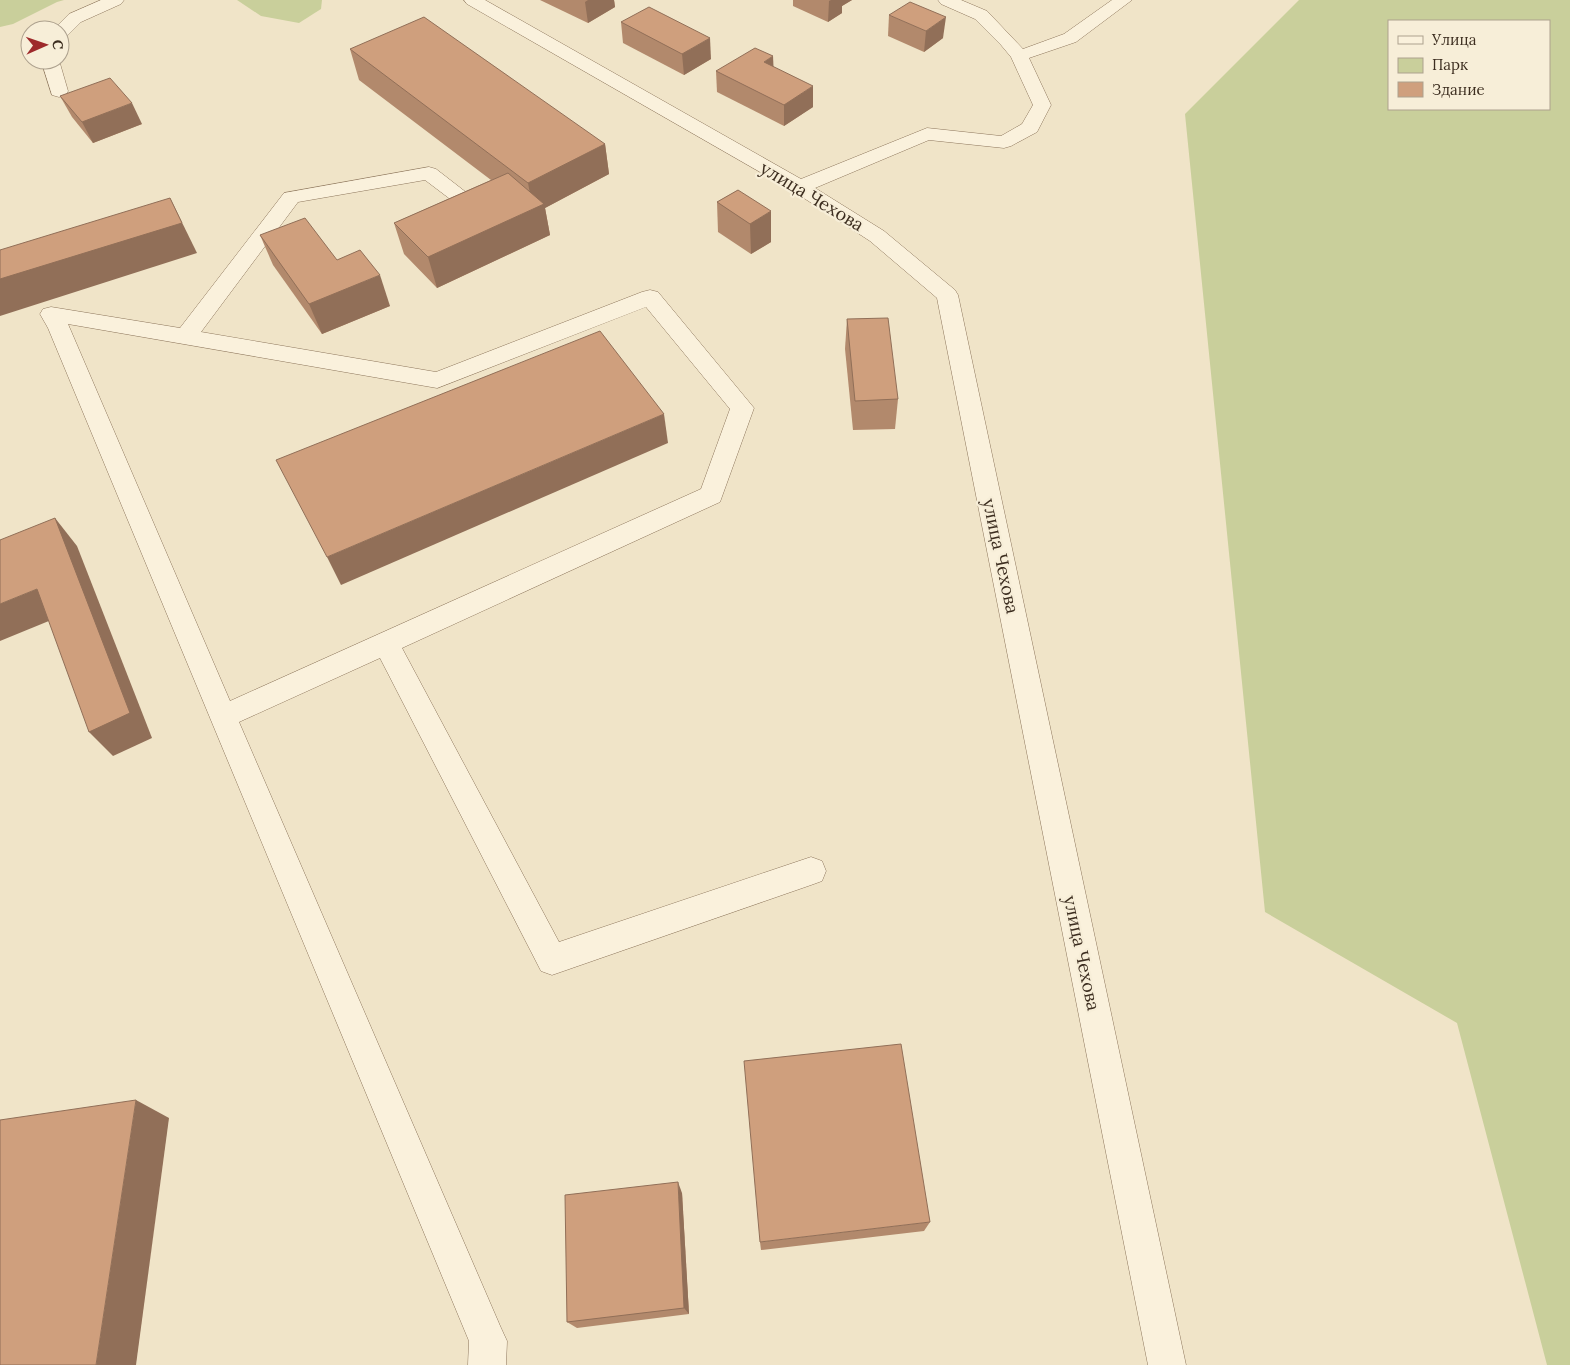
<svg xmlns="http://www.w3.org/2000/svg" width="1570" height="1365" viewBox="0 0 1570 1365" font-family="Lora,serif">
	<style>
		.green { fill: #c9cf9b; fill-rule: evenodd }
		.lines { fill: none; stroke-linecap: round; stroke-linejoin: round }
		.minor-casing { stroke: #8d765c; stroke-width: 1 }
		.minor { fill: #faf1dc; fill-rule: evenodd }
		.wall { fill: #b2896c }
		.shaded-wall { fill: #916f58 }
		.building { fill: #cf9f7d; stroke: #916f58 }
		.labels { text-anchor: middle; dominant-baseline: central; stroke-width: 4.5; stroke-linejoin: round; paint-order: stroke }
		.street-label { font-size: 18px; fill: #3d2e20; stroke: #f7eed8 }
	</style>
	<rect width="100%" height="100%" fill="#f0e4c8"/>
	<g class="green">
		<polygon points="0,0 64,0 57,2 13,24 0,27"/>
		<polygon points="237,0 322,0 321,9 299,23 261,16"/>
		<path d="M1299,0H1570V1365H1547L1457,1023L1265,912L1185,114ZM1549,21V109H1389V21Z"/>
	</g>
	<g class="lines">
		<defs>
			<g id="minor">
				<polygon points="101,0 124,0 121,4 81,22 66,37 60,38 60,30 53,30 69,14"/>
				<polygon points="464,0 485,0 801,179 927,128 1001,136 1022,124 1033,105 1011,57 1001,45 975,19 941,4 938,0 961,0 987,11 1023,49 1064,34 1112,0 1132,0 1076,42 1029,58 1051,105 1037,132 1011,146 1004,148 929,140 815,188 884,231 955,290 958,295 1186,1365 1148,1365 937,298 870,241 793,191 467,4"/>
				<polygon points="41,60 59,60 68,91 66,95 59,97 52,95"/>
				<path d="M429,167L436,169L476,200L479,204L476,208L469,210L462,208L425,180L298,202L201,332L436,372L642,292L650,290L658,292L754,408L720,502L402,648L559,942L811,857L822,861L826,871L822,881L811,885L552,975L541,971L380,658L239,722L501,1328L507,1341L506,1365H468L469,1341L48,328L40,314L43,309L51,307L180,328L284,193ZM646,307L730,409L701,489L230,701L68,324L437,388Z"/>
			</g>
		</defs>
		<use href="#minor" class="minor-casing"/>
		<use href="#minor" class="minor"/>
	</g>
	<g class="wall">
		<polygon points="540,0 614,0 615,7 588,23"/>
		<polygon points="793,0 852,0 842,6 842,13 828,22 793,6"/>
		<polygon points="889,15 943,38 924,52 888,36"/>
		<polygon points="621,22 711,59 684,75 623,43"/>
		<polygon points="350,49 605,144 609,174 545,208 550,235 437,288 404,254 394,223 491,180 359,80"/>
		<polygon points="774,67 813,107 784,126 717,92 716,71"/>
		<polygon points="60,96 142,124 93,143 72,117"/>
		<polygon points="738,190 771,242 751,254 718,232 717,202"/>
		<polygon points="260,235 337,260 390,306 322,334 273,265"/>
		<polygon points="847,319 898,399 895,429 853,430 845,349"/>
		<polygon points="682,1193 689,1314 577,1328 567,1322"/>
		<polygon points="930,1222 924,1231 761,1250 760,1242"/>
	</g>
	<g class="shaded-wall">
		<polygon points="588,0 614,0 615,7 588,23 585,2"/>
		<polygon points="831,0 852,0 842,6 842,13 828,22 829,1"/>
		<polygon points="946,17 943,38 924,52 926,31"/>
		<polygon points="710,38 711,59 684,75 682,54"/>
		<polygon points="773,56 774,77 764,62"/>
		<polygon points="813,86 813,107 784,126 784,105"/>
		<polygon points="132,103 142,124 93,143 82,122"/>
		<polygon points="605,144 609,174 545,208 550,235 437,288 428,257 533,209 528,183"/>
		<polygon points="170,198 197,253 0,316 0,279"/>
		<polygon points="771,211 771,242 751,254 750,224"/>
		<polygon points="380,275 390,306 322,334 309,304"/>
		<polygon points="664,414 668,443 341,585 327,557"/>
		<polygon points="55,518 77,546 152,738 113,756 89,732"/>
		<polygon points="37,589 61,616 0,641 0,604"/>
		<polygon points="136,1100 169,1118 136,1365 96,1365"/>
		<polygon points="678,1182 682,1193 689,1314 684,1308"/>
	</g>
	<g class="building">
		<polygon points="910,2 946,17 926,31 889,15"/>
		<polygon points="649,7 710,38 682,54 621,22"/>
		<polygon points="424,17 605,144 528,183 350,49"/>
		<polygon points="755,48 773,56 764,62 813,86 784,105 716,71"/>
		<polygon points="110,78 132,103 82,122 60,96"/>
		<polygon points="508,173 544,204 428,257 394,223"/>
		<polygon points="738,190 771,211 750,224 717,202"/>
		<polygon points="170,198 182,223 0,279 0,250"/>
		<polygon points="305,218 337,260 360,250 380,275 309,304 260,235"/>
		<polygon points="888,318 898,399 855,401 847,319"/>
		<polygon points="600,331 664,414 327,557 276,460"/>
		<polygon points="55,518 130,713 89,732 37,589 0,604 0,540"/>
		<polygon points="901,1044 930,1222 760,1242 744,1061"/>
		<polygon points="136,1100 96,1365 0,1365 0,1120"/>
		<polygon points="678,1182 684,1308 567,1322 565,1195"/>
	</g>
	<g class="labels">
		<g class="street-label">
			<text transform="translate(812 196) rotate(31)">улица Чехова</text>
			<text transform="translate(1001 556) rotate(78)">улица Чехова</text>
			<text transform="translate(1082 953) rotate(78)">улица Чехова</text>
		</g>
	</g>
	<rect x="1388" y="20" width="162" height="90" fill="#f7eed8" stroke="#ada18e"/>
	<rect x="1398" y="36" width="25" height="8" fill="#faf1dc" stroke="#ada18e"/>
	<text x="1432" y="45" font-size="15" fill="#3d2e20">Улица</text>
	<rect x="1398" y="58" width="25" height="15" fill="#c9cf9b" stroke="#ada18e"/>
	<text x="1432" y="70" font-size="15" fill="#3d2e20">Парк</text>
	<rect x="1398" y="82" width="25" height="15" fill="#cf9f7d" stroke="#ada18e"/>
	<text x="1432" y="95" font-size="15" fill="#3d2e20">Здание</text>
	<g transform="translate(45 45) rotate(88)"><circle r="24" fill="#f7eed8" stroke="#ada18e"/>
	<path d="M0-4L9 19L0 12L-9 19Z" fill="#9e2a2b"/>
	<text y="-8" font-size="14" font-weight="bold" text-anchor="middle" fill="#3d2e20">С</text>
	</g>
</svg>
